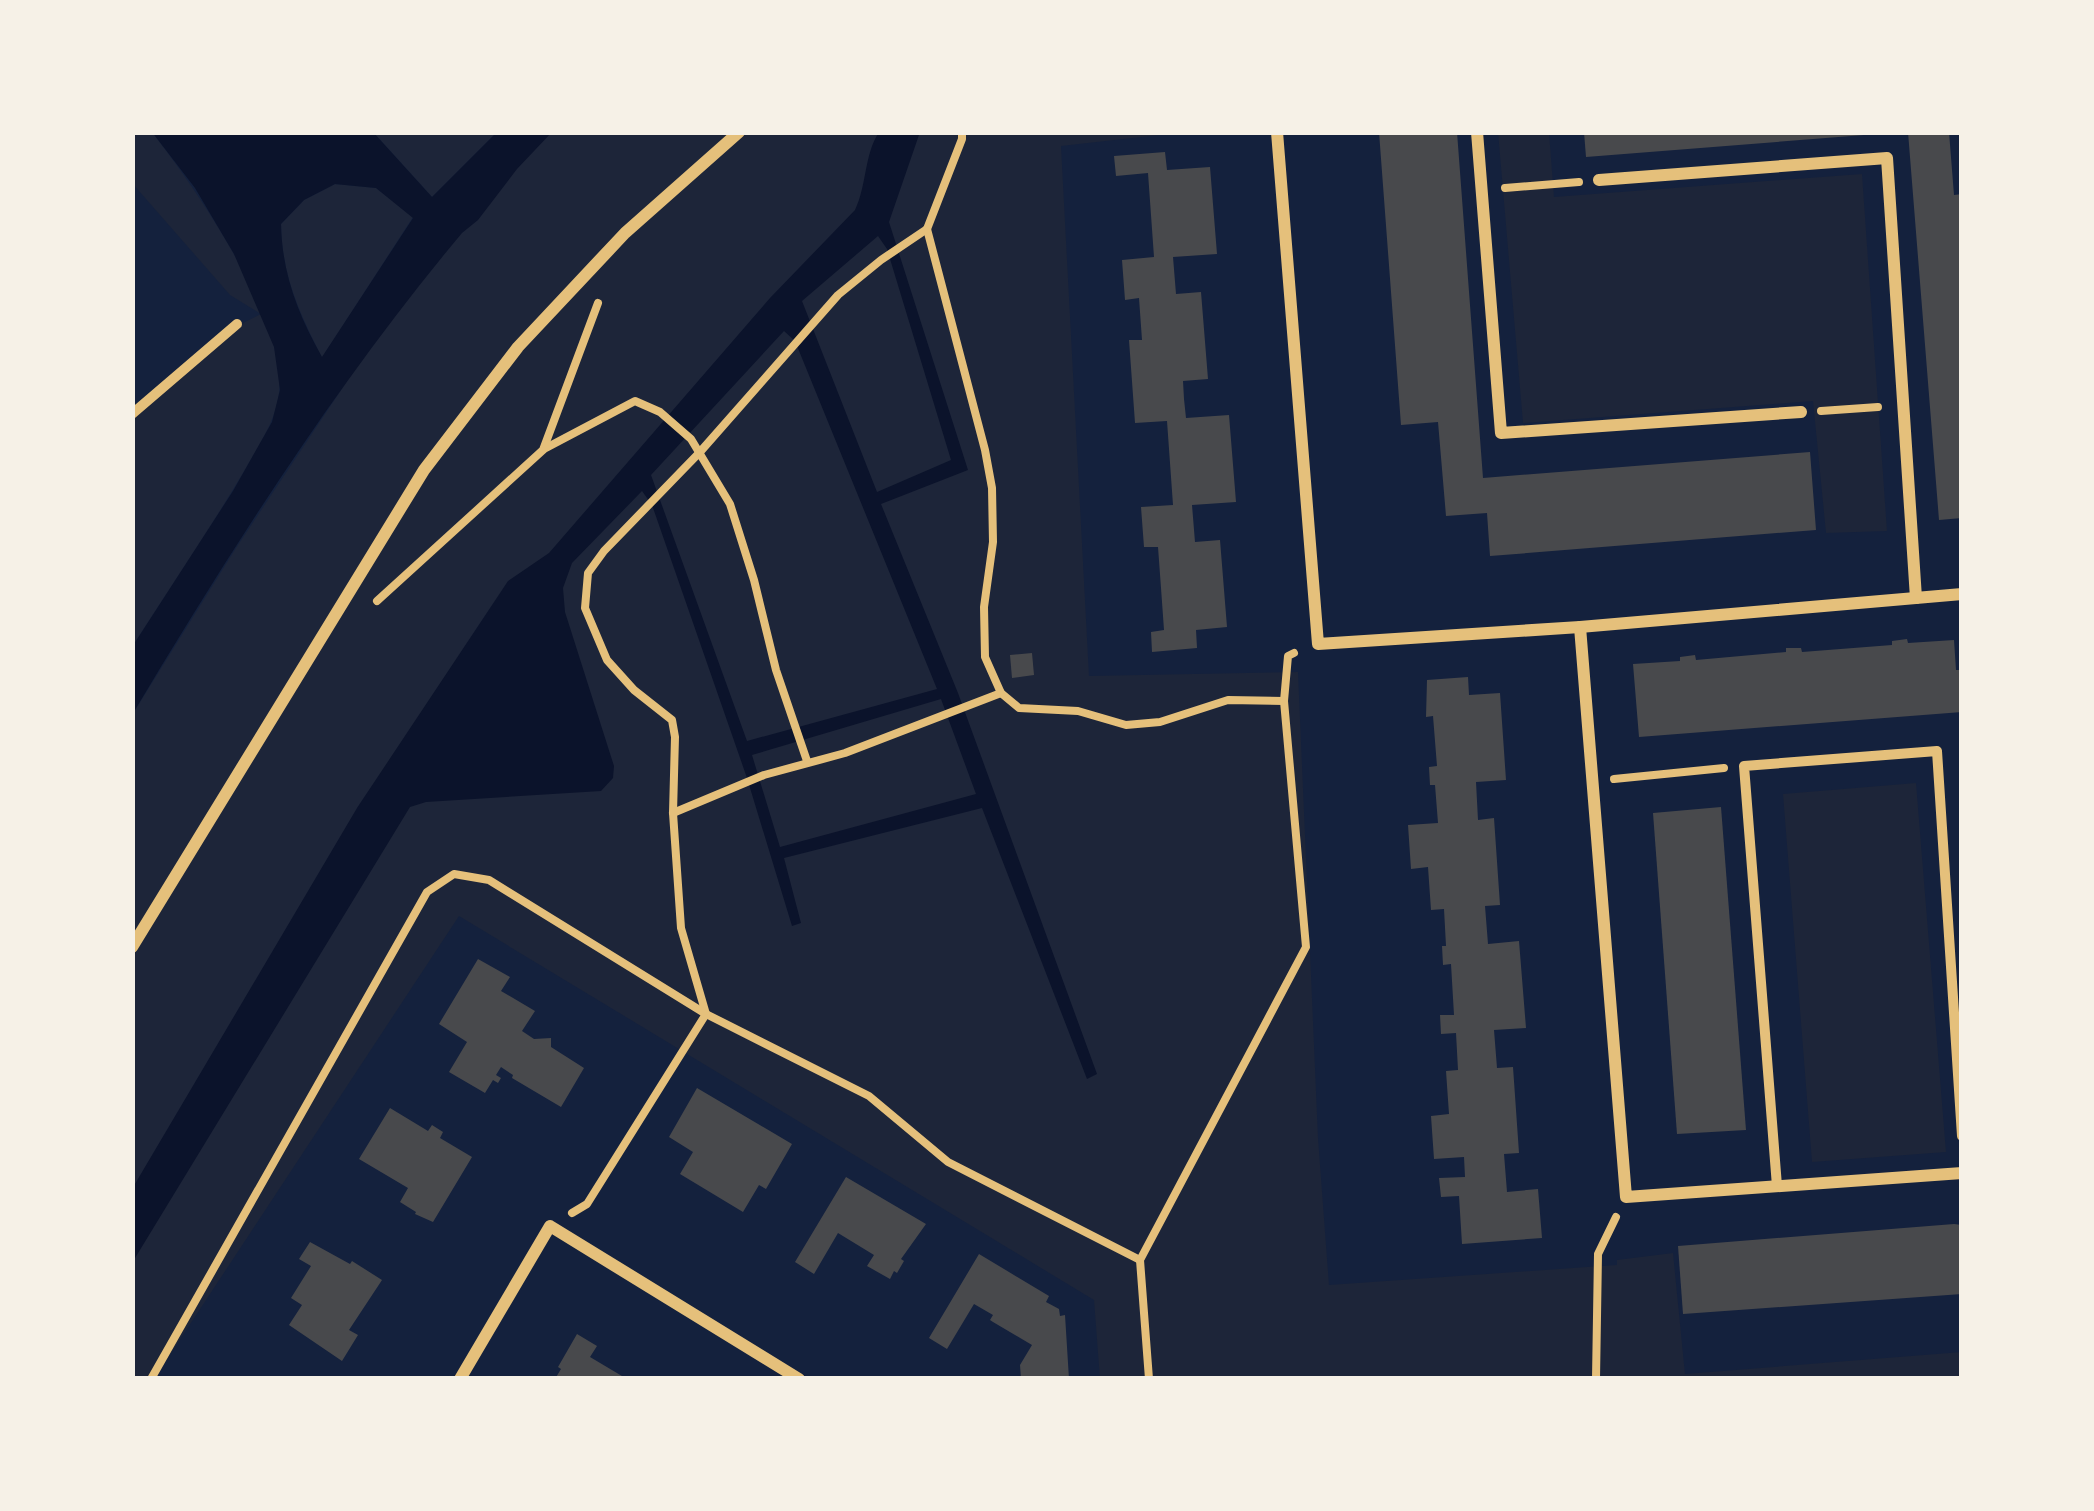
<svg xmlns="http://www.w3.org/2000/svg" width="2094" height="1511" viewBox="0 0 2094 1511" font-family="'Golos Text',sans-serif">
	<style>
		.green { fill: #1d2539 }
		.water { fill: #0b132b; fill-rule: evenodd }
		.building { fill: #48494c }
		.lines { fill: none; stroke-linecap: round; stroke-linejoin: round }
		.path { stroke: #e5c07b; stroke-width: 8 }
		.pedestrian { stroke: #e5c07b; stroke-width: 10 }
		.minor { stroke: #e5c07b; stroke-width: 12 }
	</style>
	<rect width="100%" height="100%" fill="#14213d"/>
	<g class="green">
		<path d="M132,132H152C196,189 287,319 279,393C276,421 259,444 246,468C210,529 170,588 132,647V413L245,322L261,314L230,295L132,183Z"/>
		<polygon points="373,132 497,132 432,197"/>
		<polygon points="550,132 1186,132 1061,146 1089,676 1298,672 1318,1138 1329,1285 1587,1267 1617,1265 1617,1260 1673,1253 1685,1374 1962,1352 1962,1379 1100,1379 1094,1300 459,916 154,1379 132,1379 132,715 236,548 341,390 427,252"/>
		<polygon points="1498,132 1549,132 1554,197 1862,174 1887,531 1826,533 1813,401 1523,423"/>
		<path d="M335,184L376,188L413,217L322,358C299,311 282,277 281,224L304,200Z"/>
		<polygon points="1916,783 1946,1152 1812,1162 1783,794"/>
	</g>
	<g class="water">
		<path d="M152,132H373L432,197L497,132H552L517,169L478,220L462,233C337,382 232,548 132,715V647L233,491L272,422L280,390L274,347L234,254L195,188ZM335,184L376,188L413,218L322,357C298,314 282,274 281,224L304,200Z"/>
		<path d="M879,132H920L889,222L968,470L881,504L958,693L1097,1074L1087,1079L982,808L784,858L801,923L792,926L747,778L652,505L642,491L572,563L563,588L565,612L614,766L613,778L601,791L426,802L410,807L132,1263V1189L357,808L508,581L549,553L770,298L855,210C867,185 864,155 879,132ZM878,236L887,249L951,460L877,492L802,301ZM784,331L795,341L937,689L747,741L651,475ZM941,699L976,794L780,847L752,755Z"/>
	</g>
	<g class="building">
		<polygon points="1379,132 1457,132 1483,478 1810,452 1816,530 1490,556 1487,513 1446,516 1438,422 1401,425"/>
		<polygon points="1584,132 1863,132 1864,135 1586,157"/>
		<polygon points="1908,132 1949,132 1954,195 1962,194 1962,518 1939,520"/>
		<polygon points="1165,152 1167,170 1210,167 1217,254 1173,257 1176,294 1201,292 1208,379 1183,381 1184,399 1186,418 1229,415 1236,502 1192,505 1195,542 1220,540 1227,627 1196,630 1197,648 1152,652 1151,632 1164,630 1161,588 1158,547 1144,547 1141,507 1173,505 1167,421 1135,423 1129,340 1142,340 1139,298 1125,300 1122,260 1154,257 1148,173 1116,176 1114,156"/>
		<polygon points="1907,639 1908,643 1954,640 1956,670 1962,670 1962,712 1639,737 1633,664 1680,661 1680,657 1695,655 1696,660 1786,652 1786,648 1801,648 1802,652 1892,645 1892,641"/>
		<polygon points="1032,653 1034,675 1012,678 1010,655"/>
		<polygon points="1468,677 1469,695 1500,693 1506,780 1476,782 1478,820 1494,818 1500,905 1485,906 1488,944 1519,941 1526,1028 1494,1030 1497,1068 1513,1067 1519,1153 1504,1154 1507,1192 1538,1189 1542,1238 1462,1244 1459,1196 1441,1197 1439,1178 1465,1177 1464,1157 1434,1159 1431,1116 1449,1114 1446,1071 1458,1070 1456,1033 1441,1034 1440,1015 1454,1015 1451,964 1443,965 1442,946 1446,946 1444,909 1431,910 1428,867 1411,869 1408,825 1438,823 1435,785 1430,785 1429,767 1437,766 1433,716 1426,717 1427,680"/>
		<polygon points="1721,807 1746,1130 1677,1134 1653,813"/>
		<polygon points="478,959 510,977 501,991 535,1011 522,1031 534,1039 551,1038 551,1047 584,1068 561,1107 512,1078 513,1075 501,1067 496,1075 501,1078 498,1083 493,1080 485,1093 449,1072 467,1042 439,1024"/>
		<polygon points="697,1088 792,1144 766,1189 759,1185 743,1212 680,1174 693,1152 669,1137"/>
		<polygon points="390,1108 428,1131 432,1125 443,1132 440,1138 472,1157 433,1222 415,1214 416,1212 400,1202 408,1188 359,1159"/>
		<polygon points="846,1177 926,1224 901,1259 904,1261 897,1273 894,1271 890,1279 867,1266 874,1255 838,1233 814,1274 795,1262"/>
		<polygon points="1954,1224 1962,1225 1962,1294 1683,1314 1678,1246"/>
		<polygon points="310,1242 350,1264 352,1261 382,1280 349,1330 358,1335 342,1361 289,1325 302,1305 291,1298 311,1266 299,1259"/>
		<polygon points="979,1254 1049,1296 1046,1302 1059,1309 1060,1316 1065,1315 1069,1379 1021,1379 1020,1365 1032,1345 993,1322 990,1320 993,1315 974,1304 947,1349 929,1338"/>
		<polygon points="577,1334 597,1346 590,1357 627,1379 555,1379 561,1369 558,1367"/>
	</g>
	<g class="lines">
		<g class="path">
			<polyline points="1505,188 1579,182"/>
			<polyline points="927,229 985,450 992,488 993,542 984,607 985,657 1001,693 1019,708 1078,711 1126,725 1160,722 1228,700 1284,701"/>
			<polyline points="1821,411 1878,407"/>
			<polyline points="544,449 635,401 660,412 691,439 730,504 754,580 776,670 807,761"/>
			<polyline points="377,601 543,450 598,303"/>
			<polyline points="1614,779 1724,768"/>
			<polyline points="673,813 764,775 845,753 1001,693"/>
			<polyline points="572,1213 587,1204 706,1014 681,928 673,813 675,737 672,720 634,690 607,660 585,608 588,573 604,551 700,452 838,295 881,260 927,229 962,139 962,132"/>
			<polyline points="151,1379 427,892 454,874 489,880 706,1014 869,1096 948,1162 1140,1260"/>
			<polyline points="1149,1379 1140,1260 1306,947 1284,701 1288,656 1294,653"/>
			<polyline points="1596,1379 1598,1254 1616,1217"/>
		</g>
		<g class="pedestrian">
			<polyline points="132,414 237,324"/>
			<polyline points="1777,1186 1744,766 1937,751 1962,1136"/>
		</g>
		<g class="minor">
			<polyline points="1277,132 1318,644 1580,627 1962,594"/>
			<polyline points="1477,132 1501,433 1801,412"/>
			<polyline points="1599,180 1887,158 1916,598"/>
			<polyline points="1580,627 1626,1197 1962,1173"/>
			<polyline points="132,947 424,470 518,347 625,233 739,132"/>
			<polyline points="460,1379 550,1226 799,1379"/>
		</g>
	</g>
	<rect width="2094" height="1511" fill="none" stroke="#f6f1e7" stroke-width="270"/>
</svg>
